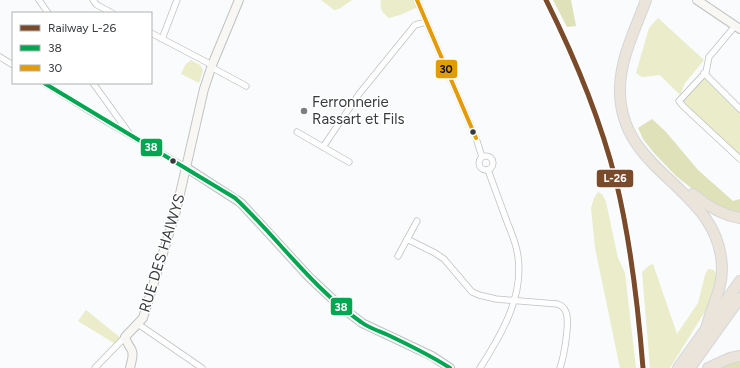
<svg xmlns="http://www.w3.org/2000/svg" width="740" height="368" viewBox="0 0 740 368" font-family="Figtree,sans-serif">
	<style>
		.green { fill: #eaecca }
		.forest { fill: #dfe1b8 }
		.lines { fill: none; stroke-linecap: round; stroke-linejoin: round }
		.street-casing { stroke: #bfc1c3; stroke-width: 7 }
		.secondary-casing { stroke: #bfc1c3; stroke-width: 10 }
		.highway-casing { stroke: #d5d6d8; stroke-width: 12 }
		.street { stroke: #fefeff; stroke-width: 5.5 }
		.secondary { stroke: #f8f7f4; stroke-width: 8 }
		.highway { stroke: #eae4db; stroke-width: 10 }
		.bus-1-casing { stroke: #fff; stroke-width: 7 }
		.bus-2-casing { stroke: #fff; stroke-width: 7 }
		.bus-1 { stroke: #00a651; stroke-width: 4 }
		.bus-2 { stroke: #e49b06; stroke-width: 4 }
		.rail-1-casing { stroke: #fff; stroke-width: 8 }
		.rail-1 { stroke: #7a4b2a; stroke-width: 5 }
		.poi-dot { fill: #7c7e81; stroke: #fff; stroke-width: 1.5 }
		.bus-dot { fill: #383b3e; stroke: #fff; stroke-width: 1.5 }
		.labels { text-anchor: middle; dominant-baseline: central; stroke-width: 3; stroke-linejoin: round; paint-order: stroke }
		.poi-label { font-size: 15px; fill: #383b3e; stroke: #fff; text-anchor: start }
		.street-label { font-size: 15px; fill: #383b3e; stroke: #fff }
		.line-badge { stroke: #fff; stroke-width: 1.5 }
		.badge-label { font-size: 11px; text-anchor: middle; font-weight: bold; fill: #fff }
		.pale-badge-label { font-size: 11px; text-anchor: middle; font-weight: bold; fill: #111 }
	</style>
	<rect width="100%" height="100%" fill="#f9fbfd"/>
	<g class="green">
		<polygon points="321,0 352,0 339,9 334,10"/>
		<path d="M381,0H417L420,6L400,15L389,18C383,13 379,9 381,0Z"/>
		<polygon points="658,18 704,60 685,83 680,95 660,75 642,77 636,73 649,28"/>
		<polygon points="191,60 200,65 203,70 199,83 181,74 185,65"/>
		<polygon points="705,78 740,112 740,156 683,103 685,97"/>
		<polygon points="598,192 602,194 606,202 618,258 625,273 636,368 620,368 595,248 591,208 594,198"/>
		<polygon points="653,264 677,334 698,303 705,275 708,269 714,270 717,277 712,300 670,368 650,368 642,272 650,265"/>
		<polygon points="86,310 122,339 117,345 78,321"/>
	</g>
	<g class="forest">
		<polygon points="553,0 571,0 576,26 567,27"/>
		<polygon points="652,119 666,132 698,170 733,201 740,199 740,215 712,204 676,176 654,153 643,139 638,128"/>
		<polygon points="740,359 740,368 713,368"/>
	</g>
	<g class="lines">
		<defs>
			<g id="street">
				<polyline points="39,0 48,13"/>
				<polyline points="93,0 97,5 112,13"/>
				<polyline points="417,0 476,138 482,157"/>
				<polyline points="735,26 709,57 706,72 679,101 683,106 740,159"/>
				<polyline points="151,33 212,65"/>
				<polyline points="162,39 177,0"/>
				<polyline points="0,57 13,65"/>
				<polyline points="211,67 246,86"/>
				<polyline points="704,73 740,109"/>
				<polyline points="44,83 107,122 187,168"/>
				<polyline points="93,83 129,133"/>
				<polyline points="297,132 349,162"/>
				<polyline points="323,147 359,94 415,25 426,22"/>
				<circle cx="486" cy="163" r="7"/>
				<path d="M407,239L435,253L444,259L472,292L479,295L496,299L557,304C561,305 564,307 566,312C570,323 564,356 560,368"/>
				<polyline points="398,256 417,221"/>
				<polyline points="138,324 202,368"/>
				<polyline points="95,368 125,337"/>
				<path d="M480,368C502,334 526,293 517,251C515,240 510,230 506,219C500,203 494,186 488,170"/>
			</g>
			<g id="secondary">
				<polyline points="697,0 740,29"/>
				<polyline points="187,168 241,203 309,277 340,306 362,323 432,356 450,368"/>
				<path d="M130,368C131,363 134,356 132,351C130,346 127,344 125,337L143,318L176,211L204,89L212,65L239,0"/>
			</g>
			<g id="highway">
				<path d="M646,0C636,28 621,56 620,87C617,175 721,186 722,269C722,292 710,308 706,330"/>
				<path d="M693,194C707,206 721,215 740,218"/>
				<polyline points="678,368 740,281"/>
				<polyline points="690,368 740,298"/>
				<polyline points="708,368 730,358 740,356"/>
			</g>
		</defs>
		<use href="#street" class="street-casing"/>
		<use href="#secondary" class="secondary-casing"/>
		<use href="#highway" class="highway-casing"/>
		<use href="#street" class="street"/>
		<use href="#secondary" class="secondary"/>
		<use href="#highway" class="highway"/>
		<defs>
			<path id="bus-1" d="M44,83L235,198C278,238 312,288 361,322C369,328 379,331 388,335C409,345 430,355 450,368"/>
			<polyline id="bus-2" points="417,0 476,138"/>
		</defs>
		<use href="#bus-1" class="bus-1-casing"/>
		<use href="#bus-2" class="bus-2-casing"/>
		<use href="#bus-1" class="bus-1"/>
		<use href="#bus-2" class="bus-2"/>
		<defs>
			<path id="rail-1" d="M546,0C575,58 600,118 616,181C631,243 638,305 643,368"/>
		</defs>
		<use href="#rail-1" class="rail-1-casing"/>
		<use href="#rail-1" class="rail-1"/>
	</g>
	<circle class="poi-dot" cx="304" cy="111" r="4"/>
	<g class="bus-dot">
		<circle cx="473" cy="132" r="3.5"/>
		<circle cx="173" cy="161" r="3.5"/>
	</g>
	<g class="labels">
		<g class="poi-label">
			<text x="312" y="102">Ferronnerie<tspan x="312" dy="17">Rassart et Fils</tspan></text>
		</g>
		<g class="street-label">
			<text transform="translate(162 253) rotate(-73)">RUE DES HAIWYS</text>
		</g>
	</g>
	<g class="line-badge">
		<rect x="435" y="59" width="23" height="20" rx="4" fill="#e49b06"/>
		<rect x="140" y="138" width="23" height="19" rx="4" fill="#00a651"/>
		<rect x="596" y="169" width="38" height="19" rx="4" fill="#7a4b2a"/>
		<rect x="330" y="297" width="23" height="19" rx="4" fill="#00a651"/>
	</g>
	<g class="badge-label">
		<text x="151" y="151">38</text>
		<text x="615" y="182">L-26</text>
		<text x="341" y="311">38</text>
	</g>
	<g class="pale-badge-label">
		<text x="446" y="73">30</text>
	</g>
	<rect x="12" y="12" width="140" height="72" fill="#ffffff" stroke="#afb1b2"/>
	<rect x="20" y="25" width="20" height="6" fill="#7a4b2a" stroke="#afb1b2"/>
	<text x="48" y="32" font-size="12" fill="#383b3e">Railway L-26</text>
	<rect x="20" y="45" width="20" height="6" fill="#00a651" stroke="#afb1b2"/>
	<text x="48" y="52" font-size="12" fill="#383b3e">38</text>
	<rect x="20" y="65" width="20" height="6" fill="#e49b06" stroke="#afb1b2"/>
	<text x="48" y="72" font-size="12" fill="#383b3e">30</text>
</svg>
